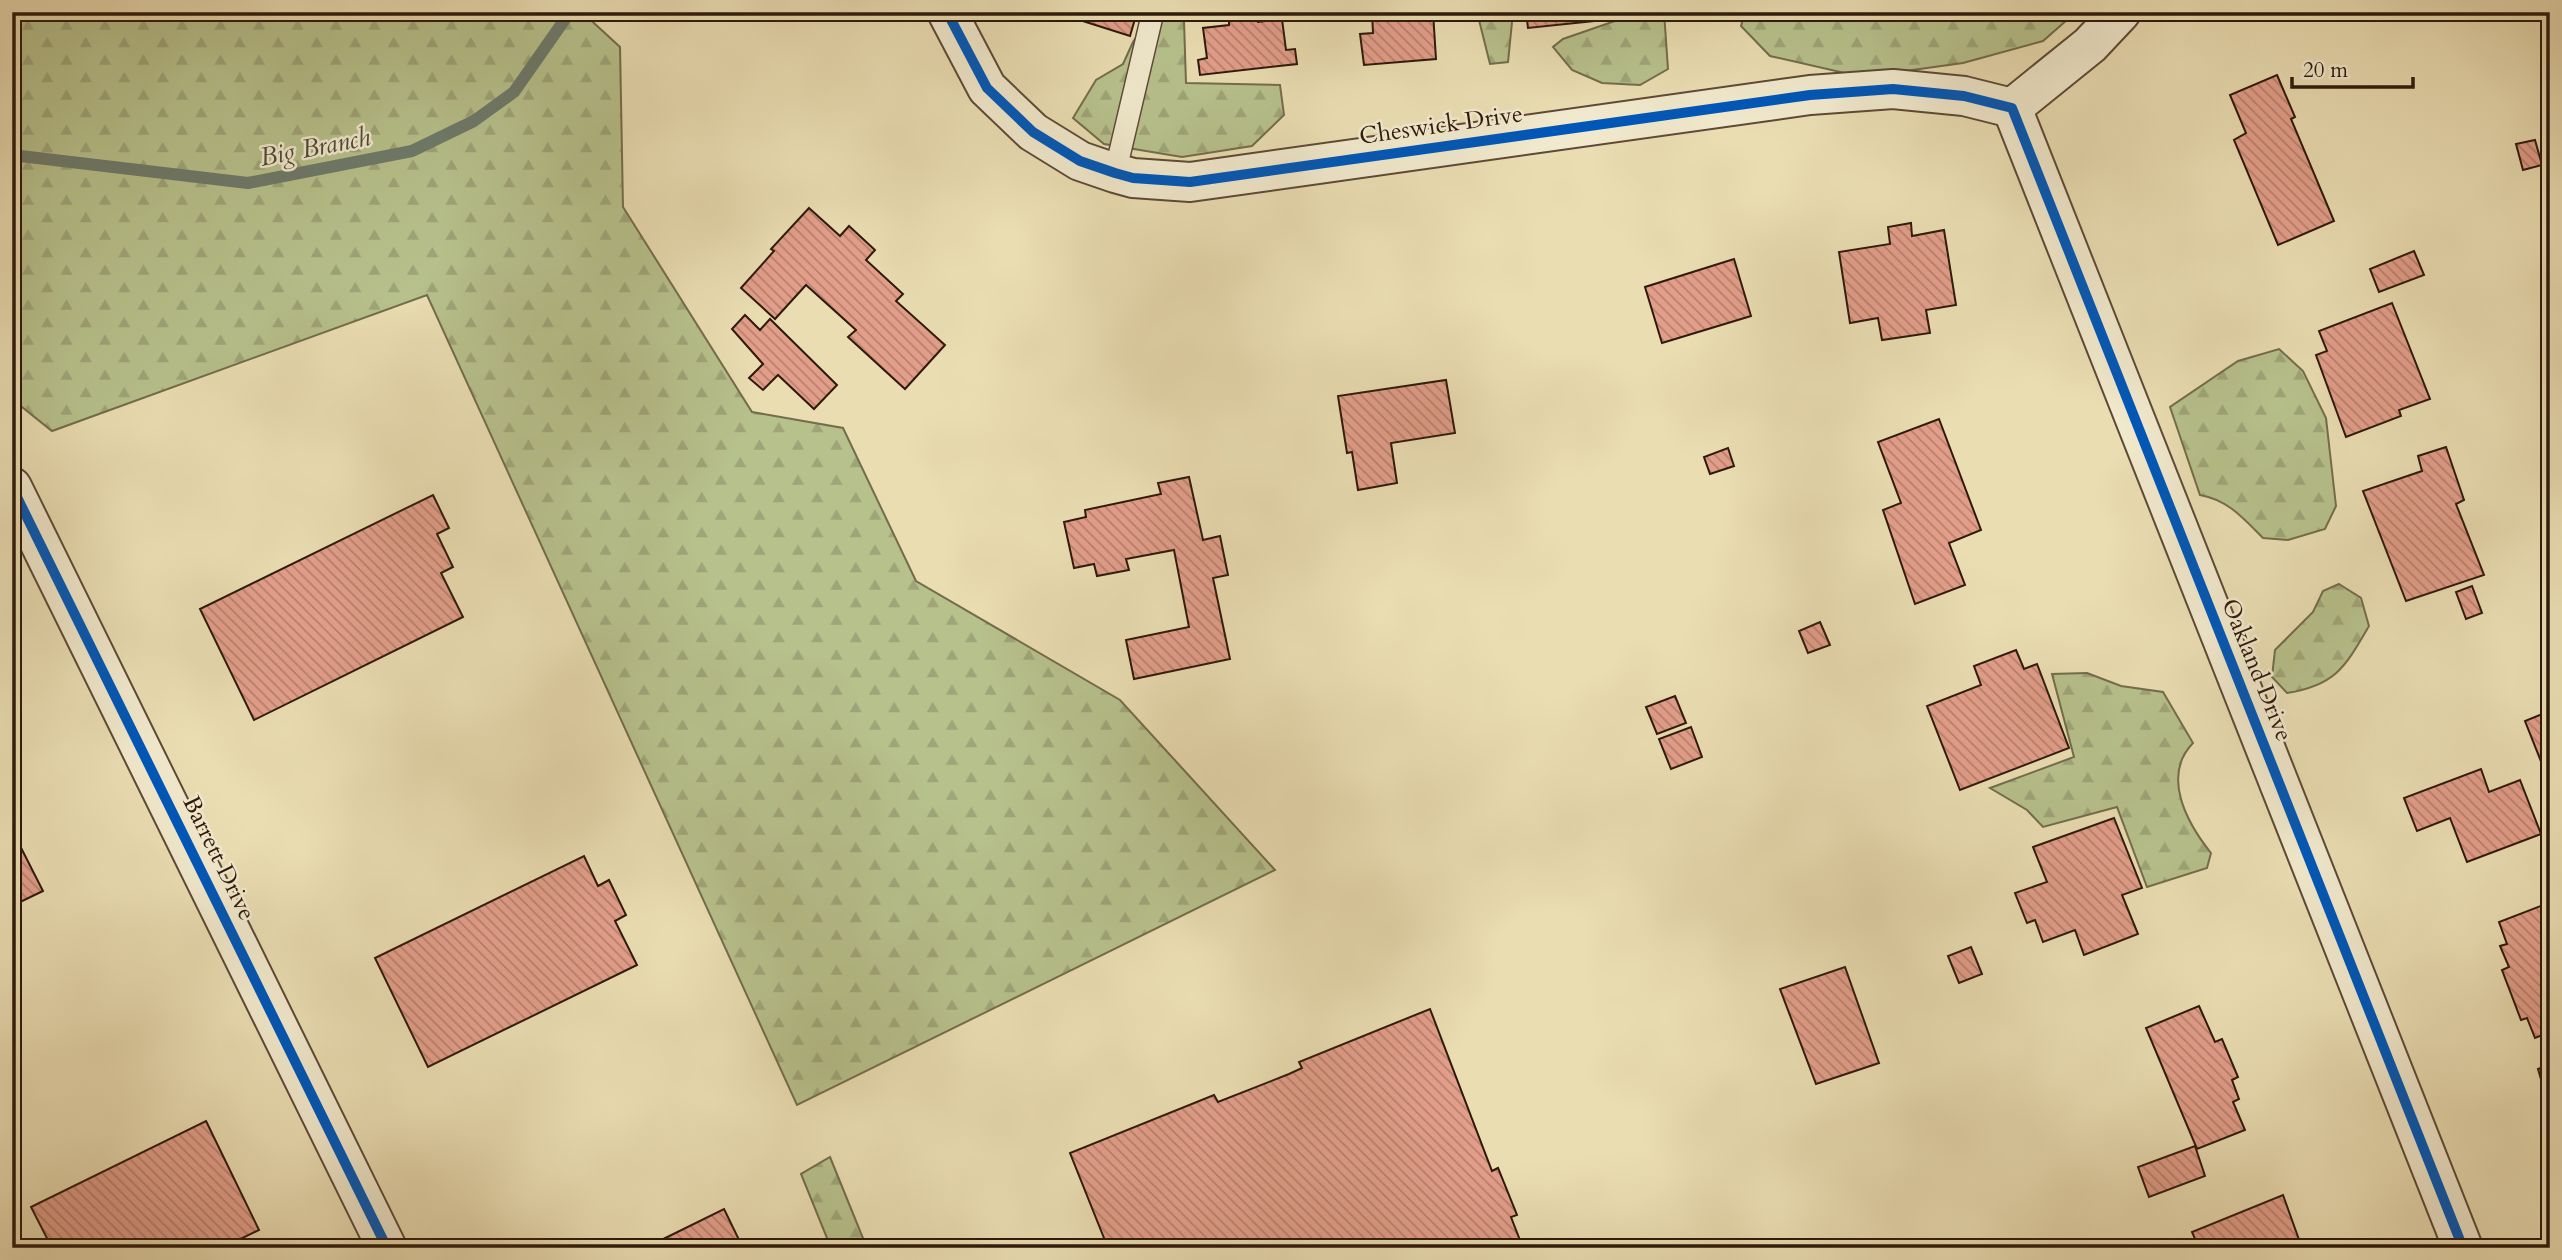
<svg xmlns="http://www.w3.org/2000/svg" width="2562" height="1260" viewBox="0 0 2562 1260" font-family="Cardo,serif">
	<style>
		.forest { fill: url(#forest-firs); stroke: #726d4c; stroke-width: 2 }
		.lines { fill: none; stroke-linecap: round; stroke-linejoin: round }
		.stream { stroke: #6e7b6c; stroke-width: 12 }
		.building { fill: url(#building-back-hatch); stroke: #2e190c; stroke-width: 2 }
		.service-casing { stroke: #5d4a36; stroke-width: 24 }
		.minor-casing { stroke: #5d4a36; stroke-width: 42 }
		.tertiary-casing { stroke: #5d4a36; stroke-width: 42 }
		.service { stroke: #f1e9cd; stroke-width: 21 }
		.minor { stroke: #f1e9cd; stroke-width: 38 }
		.tertiary { stroke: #f1e9cd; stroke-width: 38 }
		.cycleway-casing { stroke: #f1e9cd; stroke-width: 15 }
		.cycleway { stroke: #0057b8; stroke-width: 10 }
		.labels { text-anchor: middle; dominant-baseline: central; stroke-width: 5; stroke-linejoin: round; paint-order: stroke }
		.street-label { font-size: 24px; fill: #2e190c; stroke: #f1e9cd }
		.water-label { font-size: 26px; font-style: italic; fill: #4e4a3c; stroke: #f1e9cd }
	</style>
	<defs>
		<pattern id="forest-firs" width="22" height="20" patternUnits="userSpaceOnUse" patternTransform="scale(1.75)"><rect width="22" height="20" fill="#b7c18c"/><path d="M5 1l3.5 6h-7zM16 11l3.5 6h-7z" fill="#9ea578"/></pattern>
		<pattern id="building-back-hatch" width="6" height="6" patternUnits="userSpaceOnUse" patternTransform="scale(1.75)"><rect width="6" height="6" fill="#e39e8a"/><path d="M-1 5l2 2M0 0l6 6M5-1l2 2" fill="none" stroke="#b8806f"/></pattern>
	</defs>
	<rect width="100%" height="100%" fill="#eaddb2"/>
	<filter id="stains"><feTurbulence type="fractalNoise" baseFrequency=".00286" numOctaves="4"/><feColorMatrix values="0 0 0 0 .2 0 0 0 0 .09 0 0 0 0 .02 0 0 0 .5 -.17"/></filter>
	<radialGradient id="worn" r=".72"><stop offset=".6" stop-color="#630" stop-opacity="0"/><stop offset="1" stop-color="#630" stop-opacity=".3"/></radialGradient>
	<g class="forest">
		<polygon points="12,12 582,12 620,47 623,207 752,412 843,428 916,581 1120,700 1275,870 797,1105 427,295 52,431 12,399"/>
		<polygon points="1154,12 1211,12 1184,21 1186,83 1280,85 1284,115 1252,146 1182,157 1104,144 1073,118 1096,80 1123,64 1133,42"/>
		<polygon points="1477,12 1513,12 1508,62 1490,64"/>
		<polygon points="1616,12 1664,12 1668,69 1640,85 1602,83 1572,70 1553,47 1563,39 1615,21"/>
		<polygon points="1745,12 2076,12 2043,41 1963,63 1862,77 1770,56 1741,26"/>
		<path d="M2279,349L2303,371L2326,418L2336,506L2325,529L2288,540L2263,538C2243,518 2228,500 2200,495L2170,407L2238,361Z"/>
		<path d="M2339,584L2361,598L2369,626C2345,667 2336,685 2287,693L2272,677L2275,650L2313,612L2323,591Z"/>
		<path d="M2087,673L2121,686L2163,692L2193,743C2161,776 2187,823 2211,853L2207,868L2147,887L2117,807L2043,827L2027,810L1990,788L2074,757L2052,674Z"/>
		<polygon points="830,1157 867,1248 831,1248 801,1174"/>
	</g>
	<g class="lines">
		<polyline class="stream" points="12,155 248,183 412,151 474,121 514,92 570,12"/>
	</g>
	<g class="building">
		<polygon points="1068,12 1137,12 1130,36 1067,16"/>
		<polygon points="1372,12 1433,12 1436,59 1364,65 1360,34 1373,33"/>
		<polygon points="1526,12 1612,12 1613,19 1528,28"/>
		<polygon points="1257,16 1258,22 1282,19 1286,50 1295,49 1297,64 1200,75 1198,60 1207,58 1203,28 1229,25 1229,19"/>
		<polygon points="2277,75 2295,117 2291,119 2334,221 2278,245 2234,140 2246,133 2230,95"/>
		<polygon points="2535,140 2542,165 2523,170 2516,144"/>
		<polygon points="809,208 840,236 849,226 875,250 866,260 903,294 896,301 945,345 905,389 848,337 856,330 806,285 775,319 741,288 774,251 771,249"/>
		<polygon points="1911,223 1912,236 1944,230 1956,305 1926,310 1930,333 1882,340 1878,318 1850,323 1839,252 1890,244 1888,227"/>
		<polygon points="2414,251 2424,275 2379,292 2370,269"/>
		<polygon points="1734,259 1751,316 1662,343 1645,287"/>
		<polygon points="2392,303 2430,399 2399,410 2401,416 2346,437 2316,355 2327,351 2319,331"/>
		<polygon points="745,315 760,330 770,319 837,385 814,409 778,375 763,390 749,378 763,364 732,329"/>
		<polygon points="1446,380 1455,433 1391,443 1397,483 1358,490 1352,452 1347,453 1338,396"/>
		<polygon points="1939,419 1981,530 1949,543 1965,585 1915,604 1883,510 1901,503 1878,442"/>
		<polygon points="2446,447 2464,500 2456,504 2484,575 2406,601 2363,491 2422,471 2418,456"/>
		<polygon points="1728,448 1734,466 1710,474 1704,457"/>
		<polygon points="1189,477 1203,540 1220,536 1228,575 1213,578 1230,659 1134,679 1126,640 1189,627 1174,550 1126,559 1129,570 1097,576 1094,564 1074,568 1064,522 1086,517 1085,510 1161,494 1158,483"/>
		<polygon points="433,495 449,528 437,534 453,567 441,573 463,617 254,720 200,609"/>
		<polygon points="2472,586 2482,613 2466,619 2456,592"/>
		<polygon points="1820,622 1830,645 1808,653 1799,631"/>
		<polygon points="2016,650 2024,669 2037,664 2069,748 1960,790 1927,706 1981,685 1974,666"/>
		<polygon points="1675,696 1686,723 1657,734 1646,707"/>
		<polygon points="2550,711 2550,766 2544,769 2525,721"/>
		<polygon points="1691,727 1702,757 1671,769 1659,739"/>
		<polygon points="2481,769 2489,792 2520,780 2541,834 2467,862 2450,818 2417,831 2404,798"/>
		<polygon points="2114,818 2142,888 2122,895 2138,934 2084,955 2075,930 2043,942 2035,920 2027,923 2015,893 2047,882 2033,847"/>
		<polygon points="12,830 43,891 12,906"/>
		<polygon points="584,856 598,886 609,880 626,915 615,921 637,965 428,1067 375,958"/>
		<polygon points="2546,904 2550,913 2550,1032 2535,1038 2527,1018 2521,1020 2502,970 2509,967 2500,946 2507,944 2499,922"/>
		<polygon points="1971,947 1982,974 1959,983 1948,956"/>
		<polygon points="1845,967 1879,1063 1816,1084 1780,989"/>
		<polygon points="2199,1006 2215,1042 2222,1039 2238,1077 2232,1080 2239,1099 2233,1102 2245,1130 2197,1149 2146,1028"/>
		<polygon points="1430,1009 1492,1171 1498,1168 1517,1215 1511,1217 1523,1248 1108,1248 1070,1153 1214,1095 1218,1102 1289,1074 1302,1068 1299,1062"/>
		<polygon points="2550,1065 2550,1106 2549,1107 2538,1069"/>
		<polygon points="206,1121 259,1230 222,1248 52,1248 31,1207"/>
		<polygon points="2195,1146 2205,1176 2149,1197 2138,1167"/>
		<polygon points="2283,1195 2302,1248 2199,1248 2192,1232"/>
		<polygon points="724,1209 743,1248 645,1248"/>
		<polygon points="2158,1241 2161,1248 2144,1248"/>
	</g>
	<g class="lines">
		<defs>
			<polyline id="service" points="1115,173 1153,12"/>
			<g id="minor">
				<polyline points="947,12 987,88 1033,132 1080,161 1115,173 1133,178 1190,182 1810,95 1893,89 1964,96 2012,108"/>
				<polyline points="2012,108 2463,1248"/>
				<polyline points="2012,108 2090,45 2121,12"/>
			</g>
			<polyline id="tertiary" points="12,487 387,1248"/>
		</defs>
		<use href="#service" class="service-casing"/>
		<use href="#minor" class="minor-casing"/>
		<use href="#tertiary" class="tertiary-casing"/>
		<use href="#service" class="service"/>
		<use href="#minor" class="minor"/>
		<use href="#tertiary" class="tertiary"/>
		<defs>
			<g id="cycleway">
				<polyline points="947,12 987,88 1033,132 1080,161 1115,173 1133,178 1190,182 1810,95 1893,89 1964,96 2012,108 2463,1248"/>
				<polyline points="12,487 387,1248"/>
			</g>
		</defs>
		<use href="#cycleway" class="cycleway-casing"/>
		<use href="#cycleway" class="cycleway"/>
	</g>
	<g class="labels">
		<g class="street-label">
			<text transform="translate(1441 125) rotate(-8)">Cheswick Drive</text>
			<text transform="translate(2257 670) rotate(68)">Oakland Drive</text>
			<text transform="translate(219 858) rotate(64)">Barrett Drive</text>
		</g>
		<g class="water-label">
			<text transform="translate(315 147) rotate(-11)">Big Branch</text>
		</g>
	</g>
	<rect width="2562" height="1260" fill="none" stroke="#eaddb2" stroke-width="42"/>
	<rect x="14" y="14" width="2534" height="1232" fill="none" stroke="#2e190c" stroke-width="3.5"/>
	<rect x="21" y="21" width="2520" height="1218" fill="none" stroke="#2e190c" stroke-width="2"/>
	<path d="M2292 77v10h121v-10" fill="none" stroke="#2e190c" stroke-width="3.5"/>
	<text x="2303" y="77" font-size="21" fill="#2e190c" stroke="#f1e9cd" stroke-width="5" paint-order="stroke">20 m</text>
	<rect width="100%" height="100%" filter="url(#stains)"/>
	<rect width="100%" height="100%" fill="url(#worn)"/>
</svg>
